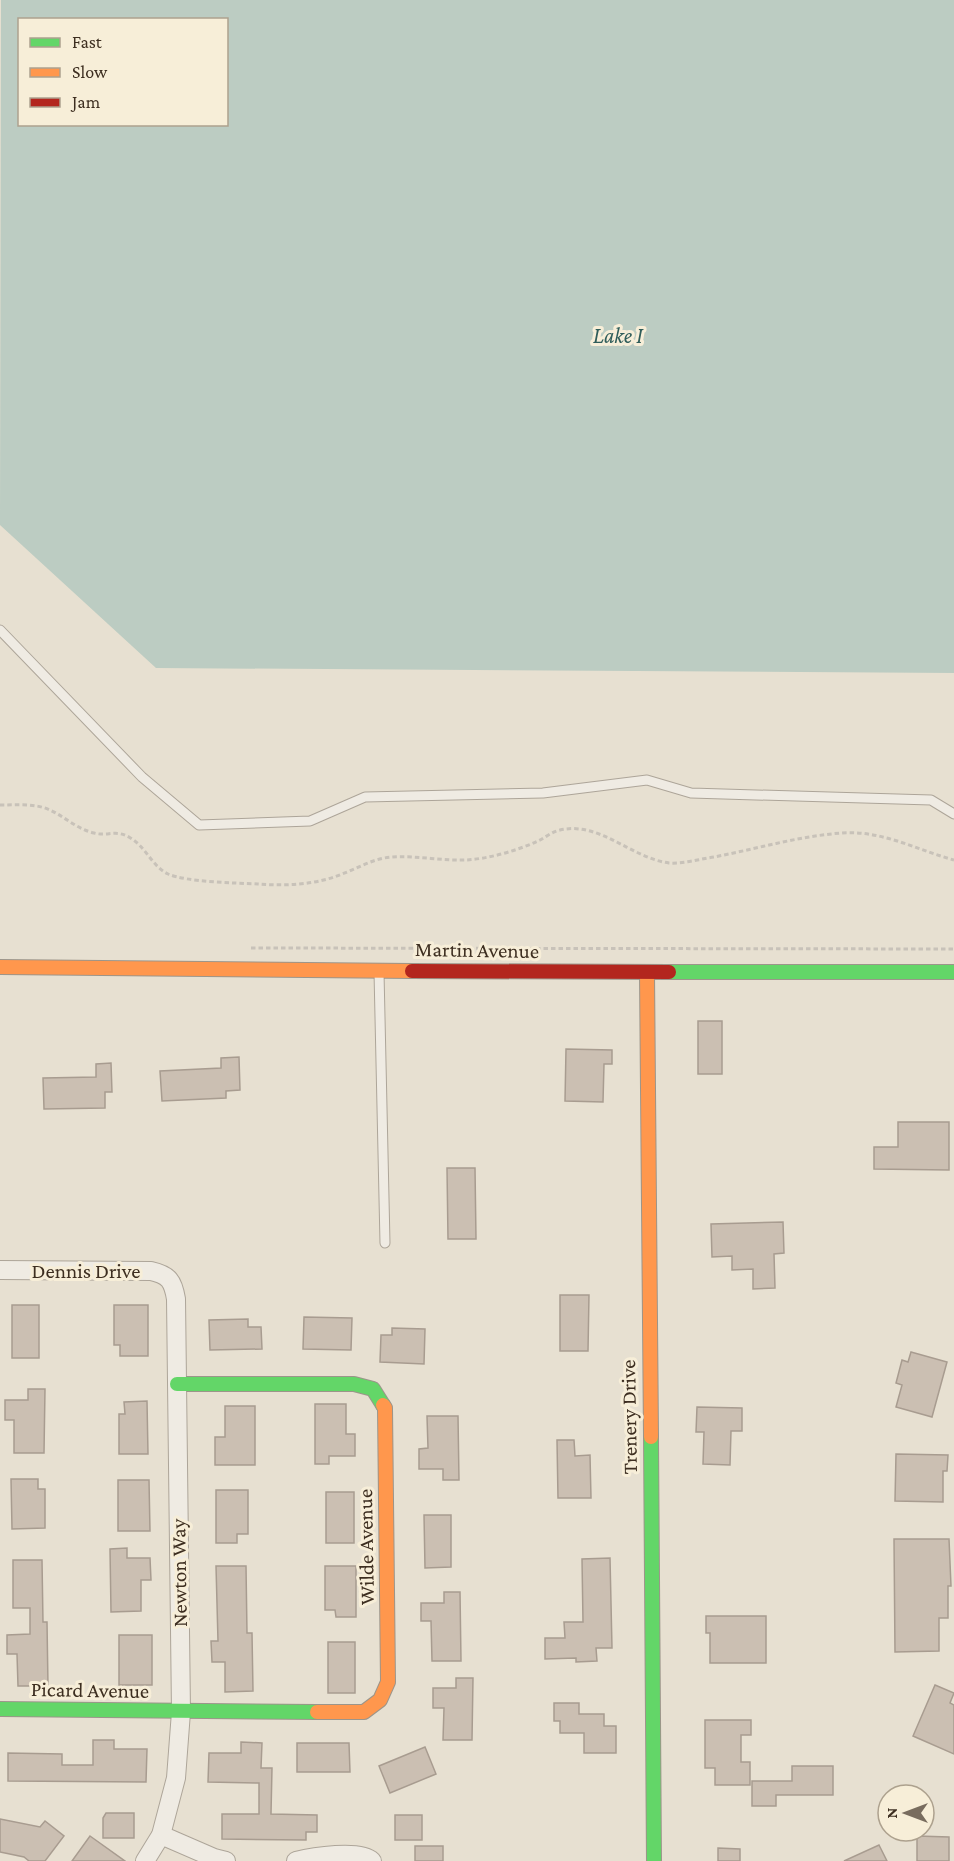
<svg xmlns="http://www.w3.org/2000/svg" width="954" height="1861" viewBox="0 0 954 1861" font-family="'Crimson Pro',serif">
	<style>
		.water { fill: #bcccc2; fill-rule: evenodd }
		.building { fill: #cbbfb2; stroke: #a89c90; stroke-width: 1.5 }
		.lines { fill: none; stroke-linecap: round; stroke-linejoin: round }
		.lane-casing { stroke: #ada599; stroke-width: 11 }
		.street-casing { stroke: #ada599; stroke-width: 20 }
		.fast-casing { stroke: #9c958a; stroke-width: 16 }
		.slow-casing { stroke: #9c958a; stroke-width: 16 }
		.jam-casing { stroke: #9c958a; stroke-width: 16 }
		.path { stroke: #c8c2b9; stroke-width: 3; stroke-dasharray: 4.5 3; stroke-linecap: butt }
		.lane { stroke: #efebe3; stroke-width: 9 }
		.street { stroke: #efebe3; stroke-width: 18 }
		.fast { stroke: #63d668; stroke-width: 14 }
		.slow { stroke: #ff974d; stroke-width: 14 }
		.jam { stroke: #b3261e; stroke-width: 14 }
		.labels { text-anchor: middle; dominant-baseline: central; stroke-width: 6; stroke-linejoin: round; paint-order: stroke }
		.street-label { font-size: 21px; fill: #3d2e20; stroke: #f7eed8 }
		.water-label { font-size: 22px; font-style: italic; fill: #2f5d5a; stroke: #f7eed8 }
	</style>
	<rect width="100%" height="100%" fill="#e7e0d1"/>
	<path class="water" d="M1,0H954V673L156,668L0,525ZM20,20H226V124H20Z"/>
	<g class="building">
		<rect x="698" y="1021" width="24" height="53"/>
		<polygon points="566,1049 612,1050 612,1064 604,1064 603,1102 565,1101"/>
		<polygon points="239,1057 240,1090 226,1091 226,1098 162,1101 160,1071 221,1068 221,1058"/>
		<polygon points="111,1063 112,1092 105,1092 105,1108 44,1109 43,1078 96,1077 96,1064"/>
		<polygon points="898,1122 949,1122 949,1170 874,1169 874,1147 898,1147"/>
		<polygon points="447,1168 475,1168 476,1239 448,1239"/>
		<polygon points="783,1222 784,1253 774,1254 775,1288 753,1289 753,1269 732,1270 732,1256 712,1257 711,1224"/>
		<polygon points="560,1295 589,1295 588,1351 560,1351"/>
		<rect x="12" y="1305" width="27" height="53"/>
		<polygon points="114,1305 148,1305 148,1356 120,1356 120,1345 114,1345"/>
		<polygon points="304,1317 352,1318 351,1350 303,1349"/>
		<polygon points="248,1319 248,1327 261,1327 262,1349 210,1350 209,1320"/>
		<polygon points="392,1328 425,1329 424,1364 380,1362 381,1335 392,1335"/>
		<polygon points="911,1352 947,1362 932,1417 896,1407 902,1385 896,1383 902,1360 908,1362"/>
		<polygon points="28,1389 45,1389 44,1453 14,1453 14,1420 5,1420 5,1400 28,1400"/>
		<polygon points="147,1401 148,1454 119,1454 119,1414 125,1414 124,1402"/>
		<polygon points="315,1404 346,1404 346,1434 355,1434 355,1456 329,1456 329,1464 315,1464"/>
		<polygon points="225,1406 255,1406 255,1465 215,1465 215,1437 225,1437"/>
		<polygon points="697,1407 742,1408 742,1431 731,1431 730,1465 703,1464 704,1432 696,1432"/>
		<polygon points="427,1416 458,1416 459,1480 443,1480 443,1469 419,1469 419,1449 428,1448"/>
		<polygon points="557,1440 574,1440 575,1456 590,1455 591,1498 558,1498"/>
		<polygon points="896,1454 948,1455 947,1471 943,1471 943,1502 895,1501"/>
		<polygon points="11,1479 38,1479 38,1489 45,1489 45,1528 12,1529"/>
		<polygon points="118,1480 149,1480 150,1531 118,1531"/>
		<polygon points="216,1490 248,1490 248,1534 237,1534 237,1543 216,1543"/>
		<rect x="326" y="1492" width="28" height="51"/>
		<polygon points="424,1515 451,1515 451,1567 425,1568"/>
		<polygon points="894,1539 949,1539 951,1586 948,1586 948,1618 939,1618 939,1651 895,1652"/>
		<polygon points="127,1548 127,1558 150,1558 151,1580 141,1580 141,1611 111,1612 110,1549"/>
		<polygon points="610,1558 612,1648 596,1648 597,1661 576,1662 576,1658 545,1659 545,1638 565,1638 564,1622 583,1622 582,1559"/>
		<polygon points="13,1560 42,1560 43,1622 47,1622 48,1686 18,1686 17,1654 7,1654 7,1635 30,1634 30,1608 13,1608"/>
		<polygon points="216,1566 246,1566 247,1633 252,1633 253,1691 225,1692 225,1662 212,1662 211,1641 218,1641"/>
		<polygon points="325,1566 356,1566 356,1617 336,1617 335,1610 325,1610"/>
		<polygon points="444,1592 460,1592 461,1661 432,1661 431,1621 421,1621 421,1603 444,1603"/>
		<polygon points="706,1616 766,1616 766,1663 710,1663 710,1633 706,1633"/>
		<rect x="119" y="1635" width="33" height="50"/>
		<rect x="328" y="1642" width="27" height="51"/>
		<polygon points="456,1678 473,1678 472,1740 443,1740 444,1708 433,1708 433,1688 456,1688"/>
		<polygon points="935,1685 954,1693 950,1703 954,1705 954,1754 913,1736"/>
		<polygon points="554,1703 579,1703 579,1714 604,1714 604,1726 616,1726 616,1753 584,1753 584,1733 560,1733 560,1721 554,1721"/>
		<polygon points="705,1720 751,1720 751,1735 741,1735 741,1762 750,1762 750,1785 715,1785 715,1768 705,1768"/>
		<polygon points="93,1740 114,1740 114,1749 147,1749 146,1782 8,1781 8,1753 62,1754 62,1765 93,1765"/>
		<polygon points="241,1742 262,1743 261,1768 272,1768 271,1814 317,1815 317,1832 306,1832 306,1840 222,1839 222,1814 259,1814 259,1783 208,1782 209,1753 241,1753"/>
		<polygon points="297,1743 349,1743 350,1772 297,1772"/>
		<polygon points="425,1747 436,1774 390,1793 379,1766"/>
		<polygon points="792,1766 833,1766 833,1795 776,1795 776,1806 752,1806 752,1781 792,1781"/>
		<polygon points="106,1813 134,1813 134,1838 103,1838 103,1818"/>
		<rect x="395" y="1815" width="27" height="25"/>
		<polygon points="0,1819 40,1827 45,1821 64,1836 45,1861 29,1861 24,1857 0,1852"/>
		<polygon points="90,1836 125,1861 72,1861"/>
		<polygon points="917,1836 949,1837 949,1861 917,1861"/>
		<polygon points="879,1845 887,1861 844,1861"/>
		<rect x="415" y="1846" width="28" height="15"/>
		<polygon points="718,1848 740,1849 740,1861 718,1861"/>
	</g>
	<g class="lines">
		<defs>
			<g id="lane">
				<polyline points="0,630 142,777 199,825 310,821 365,797 543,793 647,780 691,793 931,800 954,814"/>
				<polyline points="379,972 385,1243"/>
			</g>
			<g id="street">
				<path d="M0,1270L151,1271C169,1275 173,1281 176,1299L181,1712L176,1778L161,1835L145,1861"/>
				<polyline points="161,1835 214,1858 226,1861"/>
				<path d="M296,1861C312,1857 360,1849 372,1861"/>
			</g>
			<g id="fast">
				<polyline points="669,972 954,972"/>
				<polyline points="177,1384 354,1384 373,1389 383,1405"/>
				<polyline points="651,1437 654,1861"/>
				<polyline points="0,1709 317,1712"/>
			</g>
			<g id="slow">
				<polyline points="0,967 412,971"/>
				<polyline points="647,973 651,1437"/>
				<polyline points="317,1712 364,1712 380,1700 388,1682 385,1408 383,1405"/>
			</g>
			<polyline id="jam" points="412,971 669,972"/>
		</defs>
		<use href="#lane" class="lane-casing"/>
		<use href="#street" class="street-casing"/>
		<use href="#fast" class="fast-casing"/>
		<use href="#slow" class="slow-casing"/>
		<use href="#jam" class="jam-casing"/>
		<g class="path">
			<path d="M0,805C16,805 35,803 50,810C65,817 77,829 94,833C109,837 116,828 132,839C146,848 153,867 168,874C186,882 236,883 258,884C285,886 316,885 342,874C356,869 369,861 384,858C411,854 438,861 465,860C488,859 516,851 538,841C545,838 551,832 560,830C600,821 631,858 669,863C684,864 699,859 714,857C756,849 799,836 842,833C882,830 917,850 954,860"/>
			<polyline points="251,948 954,949"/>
		</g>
		<use href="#lane" class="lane"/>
		<use href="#street" class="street"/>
		<use href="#fast" class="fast"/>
		<use href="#slow" class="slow"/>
		<use href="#jam" class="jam"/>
	</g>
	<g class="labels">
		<g class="street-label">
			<text transform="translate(477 950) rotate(1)">Martin Avenue</text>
			<text x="86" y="1271">Dennis Drive</text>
			<text transform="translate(629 1417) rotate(-91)">Trenery Drive</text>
			<text transform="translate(366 1547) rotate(-91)">Wilde Avenue</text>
			<text transform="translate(179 1573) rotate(-91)">Newton Way</text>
			<text transform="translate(90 1690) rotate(1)">Picard Avenue</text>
		</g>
		<g class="water-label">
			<text x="618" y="335">Lake I</text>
		</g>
	</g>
	<rect x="18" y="18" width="210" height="108" fill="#f7eed8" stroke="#ada18e" stroke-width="1.5"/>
	<rect x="30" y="38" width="30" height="9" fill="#63d668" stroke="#ada18e" stroke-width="1.5"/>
	<text x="72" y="48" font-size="18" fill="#3d2e20">Fast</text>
	<rect x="30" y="68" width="30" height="9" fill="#ff974d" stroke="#ada18e" stroke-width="1.5"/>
	<text x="72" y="78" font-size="18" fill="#3d2e20">Slow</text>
	<rect x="30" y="98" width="30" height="9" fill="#b3261e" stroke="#ada18e" stroke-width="1.5"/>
	<text x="72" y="108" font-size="18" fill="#3d2e20">Jam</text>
	<g transform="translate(906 1813) rotate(270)"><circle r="28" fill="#f7eed8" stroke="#ada18e" stroke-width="1.5"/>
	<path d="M0-4.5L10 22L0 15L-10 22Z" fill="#786c5e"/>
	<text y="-9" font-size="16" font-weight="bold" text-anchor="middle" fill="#3d2e20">N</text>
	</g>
</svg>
